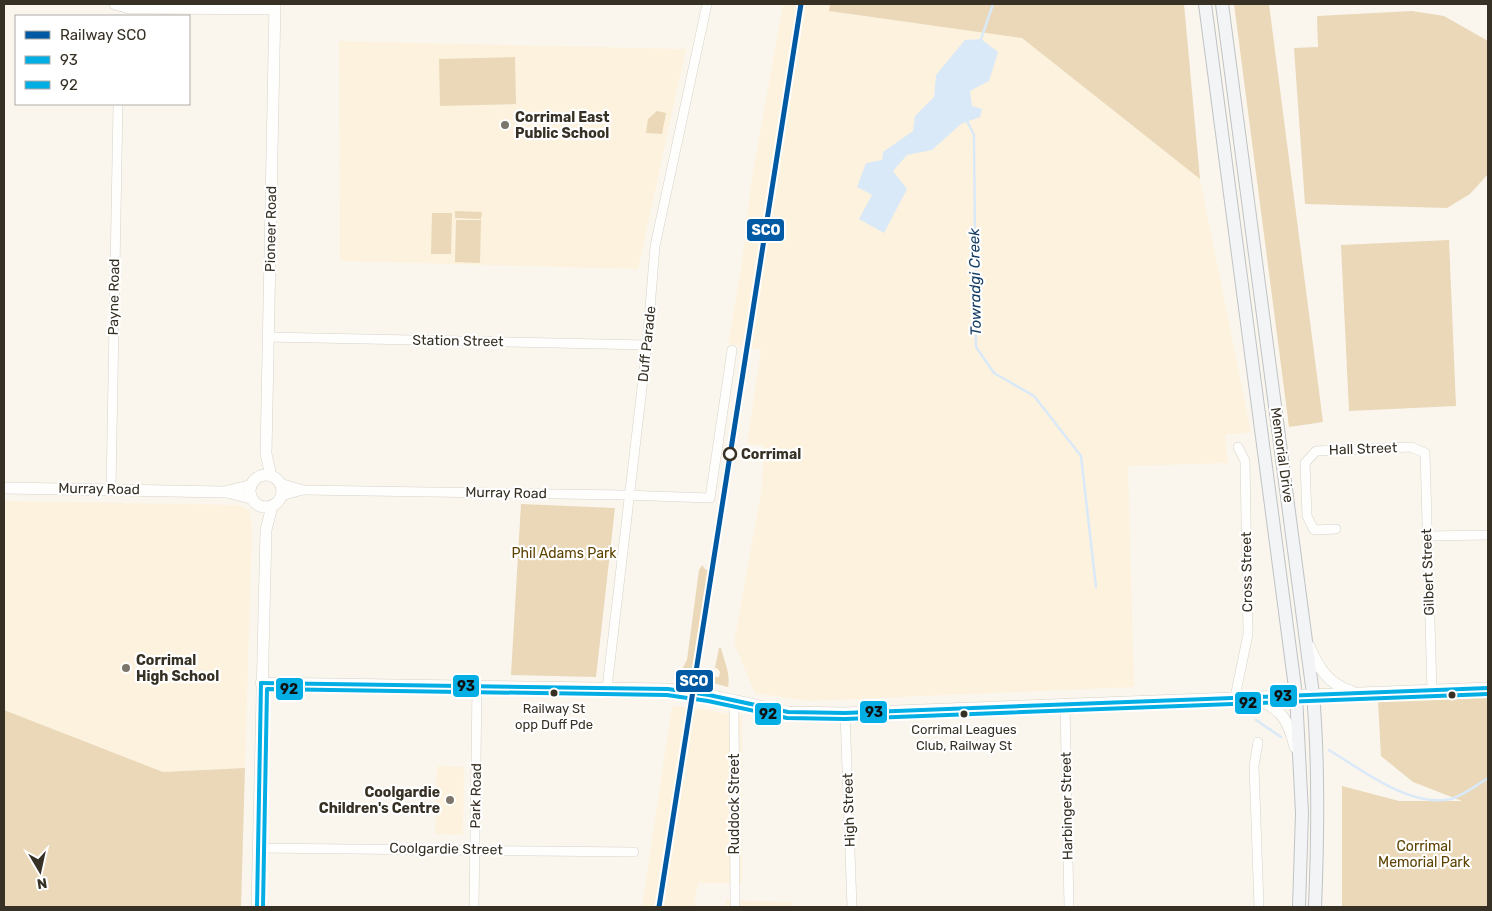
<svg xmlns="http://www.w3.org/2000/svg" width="1492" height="911" viewBox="0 0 1492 911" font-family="Rubik,sans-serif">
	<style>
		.built { fill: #fdf2dd }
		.green { fill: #ead8b8 }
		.water { fill: #dae9f8 }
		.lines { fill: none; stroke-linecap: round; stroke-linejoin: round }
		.stream { stroke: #dae9f8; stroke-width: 2.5 }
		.minor-casing { stroke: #d7d2c9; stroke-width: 10 }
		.tertiary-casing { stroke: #d7d2c9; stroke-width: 11 }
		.secondary-casing { stroke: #d7d2c9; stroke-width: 12 }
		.primary-casing { stroke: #c0c3c4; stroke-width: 14 }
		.minor { stroke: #fefefc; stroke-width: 9 }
		.tertiary { stroke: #fefefc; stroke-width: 10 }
		.secondary { stroke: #fefefc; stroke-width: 11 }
		.primary { stroke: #f2f4f6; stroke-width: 12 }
		.bus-1-casing { stroke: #fff; stroke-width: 8 }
		.bus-2-casing { stroke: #fff; stroke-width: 8 }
		.bus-1 { stroke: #03aee5; stroke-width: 4 }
		.bus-2 { stroke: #03aee5; stroke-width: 4 }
		.rail-1-casing { stroke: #fff; stroke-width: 9 }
		.rail-1 { stroke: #005aa3; stroke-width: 5 }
		.poi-dot { fill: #7b756b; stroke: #fff; stroke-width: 2 }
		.stop-dot { fill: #fff; stroke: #373024; stroke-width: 2.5 }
		.bus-dot { fill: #373024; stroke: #fff; stroke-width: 2 }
		.labels { text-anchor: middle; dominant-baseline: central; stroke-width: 4.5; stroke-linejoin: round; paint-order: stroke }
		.bus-label { font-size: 13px; fill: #373024; stroke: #fff }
		.poi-label { font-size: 14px; font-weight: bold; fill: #373024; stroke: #fff; text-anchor: start }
		.street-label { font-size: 14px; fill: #373024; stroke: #fff }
		.stop-label { font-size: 14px; font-weight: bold; fill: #373024; stroke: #fff; text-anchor: start }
		.park-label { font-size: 14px; fill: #5d4200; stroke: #fff }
		.water-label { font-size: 15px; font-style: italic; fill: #153d64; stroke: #fff }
		.line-badge { stroke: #fff; stroke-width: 2 }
		.badge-label { font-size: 14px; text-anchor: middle; font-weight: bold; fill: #fff }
		.pale-badge-label { font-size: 14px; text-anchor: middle; font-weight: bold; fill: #111 }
	</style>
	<rect width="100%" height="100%" fill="#faf6ee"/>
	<g class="built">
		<polygon points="783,4 830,4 829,11 1022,38 1200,179 1251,432 1225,435 1228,463 1128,466 1134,687 808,701 755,693 734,643 762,487 764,446 747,444 761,350 728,344 742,263 751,183"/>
		<polygon points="339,41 686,49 638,269 340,261"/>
		<polygon points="4,501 240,505 249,510 252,527 245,768 163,772 4,710"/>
		<polygon points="672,706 708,710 742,716 742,883 698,883 694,907 642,907"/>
		<polygon points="437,766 464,767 463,835 435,834"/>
		<polygon points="726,900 791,902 791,907 726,907"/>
	</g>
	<g class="green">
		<polygon points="830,4 1184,4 1200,179 1022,38 829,11"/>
		<polygon points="1234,4 1269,4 1323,422 1289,427"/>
		<polygon points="1412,11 1444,16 1488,41 1488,174 1470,194 1447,208 1305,204 1294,48 1318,47 1317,16"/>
		<polygon points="515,57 516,104 440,106 439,59"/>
		<polygon points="657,111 666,113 662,134 646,133 648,119"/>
		<polygon points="455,211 482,212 481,219 455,218"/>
		<polygon points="432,213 452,213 451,254 431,254"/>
		<polygon points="456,220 481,220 480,263 455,262"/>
		<polygon points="1449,240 1456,406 1349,411 1341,245"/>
		<polygon points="521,504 615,508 596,677 511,675"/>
		<polygon points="702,565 705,569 708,570 691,675 681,676 681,671 687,660 699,570"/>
		<path d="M719,648H721C724,660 731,675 728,687L713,683L714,677H719L720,672L717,668H715Z"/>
		<polygon points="1488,696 1488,907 1342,907 1342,786 1399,801 1462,801 1413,782 1381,756 1378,701"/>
		<polygon points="4,710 163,772 245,768 241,907 4,907"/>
	</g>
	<polygon class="water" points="981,39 998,52 989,81 970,91 972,106 982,109 980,117 961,124 932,150 907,155 893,171 907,189 884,233 859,219 872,195 857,187 866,163 882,160 883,152 913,131 915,116 934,97 936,75 965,40"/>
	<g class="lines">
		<g class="stream">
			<polyline points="980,42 993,4"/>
			<polyline points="966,119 974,135 976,347 994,373 1034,396 1081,456 1096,587"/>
			<polyline points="1256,720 1281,737"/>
			<path d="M1329,750C1362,770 1410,808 1451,799C1464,795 1477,785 1488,778"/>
		</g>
		<defs>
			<g id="minor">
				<polyline points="268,337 647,345"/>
				<polyline points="280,483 303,490 623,495 710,498 732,350"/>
				<polyline points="111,489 118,104"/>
				<polyline points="281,496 303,490"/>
				<polyline points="1336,529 1314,530 1307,516 1305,463 1316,451 1411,447 1425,453 1432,690"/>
				<polyline points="1427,536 1488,535"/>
				<polyline points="607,688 647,345 655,246 707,4"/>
				<polyline points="1235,697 1248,634 1245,461 1238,447"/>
				<polyline points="734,700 735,907"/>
				<polyline points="1065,704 1069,907"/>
				<polyline points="845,713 852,907"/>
				<polyline points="1258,742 1254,766 1259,907"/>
				<polyline points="257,848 634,852"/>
				<polyline points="474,907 477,686"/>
			</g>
			<g id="tertiary">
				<polyline points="226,491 251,485"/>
				<polyline points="225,492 252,499"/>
			</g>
			<g id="secondary">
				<polyline points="115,4 129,8 141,8 274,9"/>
				<circle cx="266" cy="491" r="16"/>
				<polyline points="271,476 266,454 275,4"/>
				<polyline points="4,488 225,492"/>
				<path d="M1309,646C1318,667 1328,684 1351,691"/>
				<polyline points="261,683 668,689 709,695 788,712 845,713 1488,688"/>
				<path d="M1256,698C1282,710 1288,719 1295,747"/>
				<polyline points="257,907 266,530 272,506"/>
			</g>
			<g id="primary">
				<polyline points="1205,4 1296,695 1302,813 1299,907"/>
				<path d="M1222,4L1313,694C1319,765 1318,836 1315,907"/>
			</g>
		</defs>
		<use href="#minor" class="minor-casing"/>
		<use href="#tertiary" class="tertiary-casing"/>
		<use href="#secondary" class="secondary-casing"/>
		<use href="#primary" class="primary-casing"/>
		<use href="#minor" class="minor"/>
		<use href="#tertiary" class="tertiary"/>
		<use href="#secondary" class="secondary"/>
		<use href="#primary" class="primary"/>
		<defs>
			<g id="bus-1">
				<polyline points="261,683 668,689 709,695 788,712 845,713 1488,688"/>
				<polyline points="257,907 261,683"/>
			</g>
			<polyline id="bus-2" points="263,907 267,689 667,695 708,701 787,718 845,719 1488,694"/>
		</defs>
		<use href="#bus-1" class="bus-1-casing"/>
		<use href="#bus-2" class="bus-2-casing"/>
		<use href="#bus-1" class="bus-1"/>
		<use href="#bus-2" class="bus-2"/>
		<defs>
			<polyline id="rail-1" points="659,907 801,4"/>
		</defs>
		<use href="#rail-1" class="rail-1-casing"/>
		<use href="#rail-1" class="rail-1"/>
	</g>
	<g class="poi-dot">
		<circle cx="505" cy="125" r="5"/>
		<circle cx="126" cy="668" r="5"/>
		<circle cx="450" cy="800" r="5"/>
	</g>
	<circle class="stop-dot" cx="730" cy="454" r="6"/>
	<g class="bus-dot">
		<circle cx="554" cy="693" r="4.5"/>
		<circle cx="1452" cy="695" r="4.5"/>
		<circle cx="964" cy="714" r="4.5"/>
	</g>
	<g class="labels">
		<g class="bus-label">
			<text x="554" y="708">Railway St<tspan x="554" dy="16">opp Duff Pde</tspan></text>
			<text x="964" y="729">Corrimal Leagues<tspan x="964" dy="16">Club, Railway St</tspan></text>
		</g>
		<g class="poi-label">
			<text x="515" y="117">Corrimal East<tspan x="515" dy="16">Public School</tspan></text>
			<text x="136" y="660">Corrimal<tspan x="136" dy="16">High School</tspan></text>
			<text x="440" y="792" text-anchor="end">Coolgardie<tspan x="440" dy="16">Children's Centre</tspan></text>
		</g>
		<g class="street-label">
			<text transform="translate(271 229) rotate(-89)">Pioneer Road</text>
			<text transform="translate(114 297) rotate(-89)">Payne Road</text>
			<text transform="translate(458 341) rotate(1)">Station Street</text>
			<text transform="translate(647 344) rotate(-84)">Duff Parade</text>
			<text transform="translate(1363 449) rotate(-2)">Hall Street</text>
			<text transform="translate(1282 455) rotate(82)">Memorial Drive</text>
			<text transform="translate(99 489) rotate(1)">Murray Road</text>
			<text transform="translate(506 493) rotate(1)">Murray Road</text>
			<text transform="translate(1247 572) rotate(-91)">Cross Street</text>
			<text transform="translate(1428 572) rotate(-92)">Gilbert Street</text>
			<text transform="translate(476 796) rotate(-89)">Park Road</text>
			<text transform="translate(734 804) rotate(-90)">Ruddock Street</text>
			<text transform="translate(1067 806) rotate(-91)">Harbinger Street</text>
			<text transform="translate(849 810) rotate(-92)">High Street</text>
			<text transform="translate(446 849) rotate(1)">Coolgardie Street</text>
		</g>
		<g class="stop-label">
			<text x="741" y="454">Corrimal</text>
		</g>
		<g class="park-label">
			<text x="564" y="553">Phil Adams Park</text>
			<text x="1424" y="846">Corrimal<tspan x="1424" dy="16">Memorial Park</tspan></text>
		</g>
		<g class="water-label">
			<text transform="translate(975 282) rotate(-91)">Towradgi Creek</text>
		</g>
	</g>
	<g class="line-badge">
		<rect x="746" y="218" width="39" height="24" rx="5" fill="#005aa3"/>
		<rect x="675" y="669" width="39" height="24" rx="5" fill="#005aa3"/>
		<rect x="452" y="674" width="28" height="24" rx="5" fill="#03aee5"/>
		<rect x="275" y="677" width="29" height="24" rx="5" fill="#03aee5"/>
		<rect x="1269" y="684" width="29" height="24" rx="5" fill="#03aee5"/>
		<rect x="1234" y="691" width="28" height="24" rx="5" fill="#03aee5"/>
		<rect x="859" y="700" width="29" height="24" rx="5" fill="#03aee5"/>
		<rect x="754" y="702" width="28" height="24" rx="5" fill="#03aee5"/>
	</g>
	<g class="badge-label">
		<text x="766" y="235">SCO</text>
		<text x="694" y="686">SCO</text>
	</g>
	<g class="pale-badge-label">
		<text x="466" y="691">93</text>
		<text x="289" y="694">92</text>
		<text x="1283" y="701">93</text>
		<text x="1248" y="708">92</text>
		<text x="874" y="717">93</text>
		<text x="768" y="719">92</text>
	</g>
	<rect width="1492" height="911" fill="none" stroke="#373024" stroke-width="10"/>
	<rect x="15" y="15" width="175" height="90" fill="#ffffff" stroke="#afaca7"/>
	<rect x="25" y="31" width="25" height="8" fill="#005aa3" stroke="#afaca7"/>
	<text x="60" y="40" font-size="15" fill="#373024">Railway SCO</text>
	<rect x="25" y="56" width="25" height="8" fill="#03aee5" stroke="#afaca7"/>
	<text x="60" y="65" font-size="15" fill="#373024">93</text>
	<rect x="25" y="81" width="25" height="8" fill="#03aee5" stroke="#afaca7"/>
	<text x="60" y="90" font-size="15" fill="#373024">92</text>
	<g transform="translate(40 871) rotate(171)" stroke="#ffffff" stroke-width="4" paint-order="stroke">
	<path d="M0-4L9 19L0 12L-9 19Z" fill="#373024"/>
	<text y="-8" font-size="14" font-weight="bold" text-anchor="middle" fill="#373024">N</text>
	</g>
</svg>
